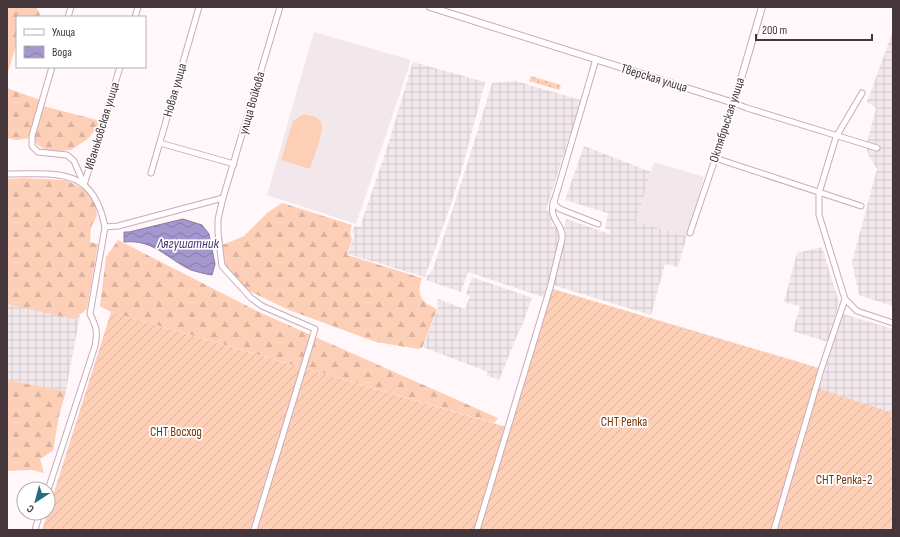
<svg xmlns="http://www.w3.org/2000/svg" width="900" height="537" viewBox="0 0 900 537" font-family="'Sofia Sans Condensed',sans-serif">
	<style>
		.built { fill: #f2e8ec }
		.industrial { fill: url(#industrial-grid) }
		.grass { fill: #fecfb7 }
		.forest { fill: url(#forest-firs) }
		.park { fill: url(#park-dots) }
		.garden { fill: url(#garden-furrows) }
		.water { fill: url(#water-waves); stroke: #887aa2 }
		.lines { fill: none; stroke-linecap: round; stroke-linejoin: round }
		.minor-casing { stroke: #cda9b8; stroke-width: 7 }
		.major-casing { stroke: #cda9b8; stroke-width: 8 }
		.minor { stroke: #fff; stroke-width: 5 }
		.major { stroke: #fff; stroke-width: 6 }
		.labels { text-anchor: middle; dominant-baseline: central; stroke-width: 3.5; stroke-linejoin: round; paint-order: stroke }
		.street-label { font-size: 13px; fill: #45363c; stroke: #fff }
		.park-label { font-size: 13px; fill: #793402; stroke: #fff }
		.water-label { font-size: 14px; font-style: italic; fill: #483376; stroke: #fff }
	</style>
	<defs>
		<pattern id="industrial-grid" width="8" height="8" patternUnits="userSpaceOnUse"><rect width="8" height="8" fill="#f2e8ec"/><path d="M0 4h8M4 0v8" fill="none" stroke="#d1c8cb"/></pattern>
		<pattern id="forest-firs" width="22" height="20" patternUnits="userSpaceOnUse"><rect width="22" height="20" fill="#fecfb7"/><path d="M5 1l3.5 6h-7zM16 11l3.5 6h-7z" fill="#dbb29e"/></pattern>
		<pattern id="park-dots" width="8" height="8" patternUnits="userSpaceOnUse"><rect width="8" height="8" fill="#fecfb7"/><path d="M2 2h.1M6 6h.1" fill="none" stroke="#dbb29e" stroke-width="1.8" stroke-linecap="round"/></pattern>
		<pattern id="garden-furrows" width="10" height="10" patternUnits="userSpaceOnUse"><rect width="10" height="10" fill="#fecfb7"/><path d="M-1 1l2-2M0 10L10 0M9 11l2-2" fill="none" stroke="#dbb29e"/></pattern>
		<pattern id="water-waves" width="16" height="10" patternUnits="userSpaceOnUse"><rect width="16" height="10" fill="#a497ce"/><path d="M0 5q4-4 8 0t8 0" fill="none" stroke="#877ca8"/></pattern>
	</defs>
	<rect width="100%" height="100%" fill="#fff7fa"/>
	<g class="built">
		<polygon points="314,32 411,60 356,224 267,195"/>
		<polygon points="654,162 704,177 687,236 636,222"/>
	</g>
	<g class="industrial">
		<polygon points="893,31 893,306 859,295 852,262 877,169 869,156 866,147 876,108 867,102"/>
		<polygon points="413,62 485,82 462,169 450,207 425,277 348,254 354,236 352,232 354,226 361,227 361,224 387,148"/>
		<polygon points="515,81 581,100 546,210 551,213 552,226 558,229 561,236 549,283 543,297 468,272 461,292 426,280 427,276 433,269 449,221 477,133 492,83"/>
		<polygon points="584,146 651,172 636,222 687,236 678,267 665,264 651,315 553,285 566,230 564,229 566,219 610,234 611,231 605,228 608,213 565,200"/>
		<polygon points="822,247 839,303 828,342 793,331 800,306 784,302 797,253"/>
		<polygon points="472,277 532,298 520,331 519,331 499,380 486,375 488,372 423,347 438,308 437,303 438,299 465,309 470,296 466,294"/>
		<polygon points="7,302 80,315 66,391 7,380"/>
		<polygon points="843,314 893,329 893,413 819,389"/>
	</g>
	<path class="grass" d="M304,114C310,116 318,116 321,122C325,131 313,159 310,169L281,160L293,121Z"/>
	<g class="forest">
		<polygon points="7,7 36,7 40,14 39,17 17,17 17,43 7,75"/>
		<polygon points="7,88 40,100 43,106 101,121 89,138 71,150 49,152 39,146 30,138 17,140 7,138"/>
		<polygon points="23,178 66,180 87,191 95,203 97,216 91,227 90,242 98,244 87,309 73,319 7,304 7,179"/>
		<path d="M282,203L352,225L350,233L352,239L347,255L422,278C416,295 421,302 437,309L422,348L418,349L376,342L289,310L243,288L229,273L220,246L244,236L267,213Z"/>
		<polygon points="118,240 259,312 498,418 494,423 111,312 100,306 106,257"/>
		<polygon points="7,380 66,391 59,416 53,451 40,459 44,473 32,470 7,471"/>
	</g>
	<polygon class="park" points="531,76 561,85 559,90 529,81"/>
	<polygon class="garden" points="553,289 819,368 814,387 893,413 893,530 42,530 111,312 510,428 546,302"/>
	<path class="water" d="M183,219L202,225L209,234L215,264L212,275C205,274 198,272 191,270C167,259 154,239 124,242V232H129Z"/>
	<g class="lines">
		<defs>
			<g id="minor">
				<polyline points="68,17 71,7"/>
				<polyline points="135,17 138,7"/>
				<polyline points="596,59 554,202 556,206 560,209 598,224"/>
				<polyline points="52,67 32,136 32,146 38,152 67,155 74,161 84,184"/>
				<polyline points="862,93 836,137 819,193 819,215 845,299 857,311 893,323"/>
				<polyline points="160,143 234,164"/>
				<polyline points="715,158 861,206"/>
				<polyline points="151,173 199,7"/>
				<path d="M7,174C57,174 93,166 105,227L90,314C96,326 98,331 95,346L48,490"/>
				<polyline points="84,185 120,67"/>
				<polyline points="105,227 118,226 223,198"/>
				<polyline points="690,233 734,103 747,108 877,148"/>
				<polyline points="35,530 40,513"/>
				<polyline points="254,530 315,329 262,306 251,298 222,266 218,233 218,219 223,198 280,7"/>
				<path d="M477,530L550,288L562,239C564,224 547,219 554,200"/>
				<polyline points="774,530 821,370 845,299"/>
			</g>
			<polyline id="major" points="430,7 734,103 762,7"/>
		</defs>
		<use href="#minor" class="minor-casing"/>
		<use href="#major" class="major-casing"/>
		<use href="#minor" class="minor"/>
		<use href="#major" class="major"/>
	</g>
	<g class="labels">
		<g class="street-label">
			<text transform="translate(654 78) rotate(17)">Тверская улица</text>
			<text transform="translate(175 90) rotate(-74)">Новая улица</text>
			<text transform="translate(252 103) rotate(-74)">улица Войкова</text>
			<text transform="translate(727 120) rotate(-72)">Октябрьская улица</text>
			<text transform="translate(102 126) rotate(-73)">Иваньковская улица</text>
		</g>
		<g class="park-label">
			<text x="624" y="422">СНТ Репка</text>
			<text x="176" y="432">СНТ Восход</text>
			<text x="844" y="480">СНТ Репка-2</text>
		</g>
		<g class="water-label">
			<text x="188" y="243">Лягушатник</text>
		</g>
	</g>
	<rect width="900" height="537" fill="none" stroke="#45363c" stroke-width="16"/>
	<rect x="16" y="16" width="130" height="52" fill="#ffffff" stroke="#b5afb1"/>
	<rect x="24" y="29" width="20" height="6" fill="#ffffff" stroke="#b5afb1"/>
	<text x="52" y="36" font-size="12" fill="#45363c">Улица</text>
	<rect x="24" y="46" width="20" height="12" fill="url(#water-waves)" stroke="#b5afb1"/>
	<text x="52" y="56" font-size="12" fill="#45363c">Вода</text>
	<g transform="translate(36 501) rotate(216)"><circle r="19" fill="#ffffff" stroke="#b5afb1"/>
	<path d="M0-3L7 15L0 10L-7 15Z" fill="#266e7a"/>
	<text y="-6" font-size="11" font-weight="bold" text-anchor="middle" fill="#45363c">С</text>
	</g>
	<path d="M756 34v6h116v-6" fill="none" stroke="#45363c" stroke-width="2"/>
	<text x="762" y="34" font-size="12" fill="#45363c" stroke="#ffffff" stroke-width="3" paint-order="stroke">200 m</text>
</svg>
